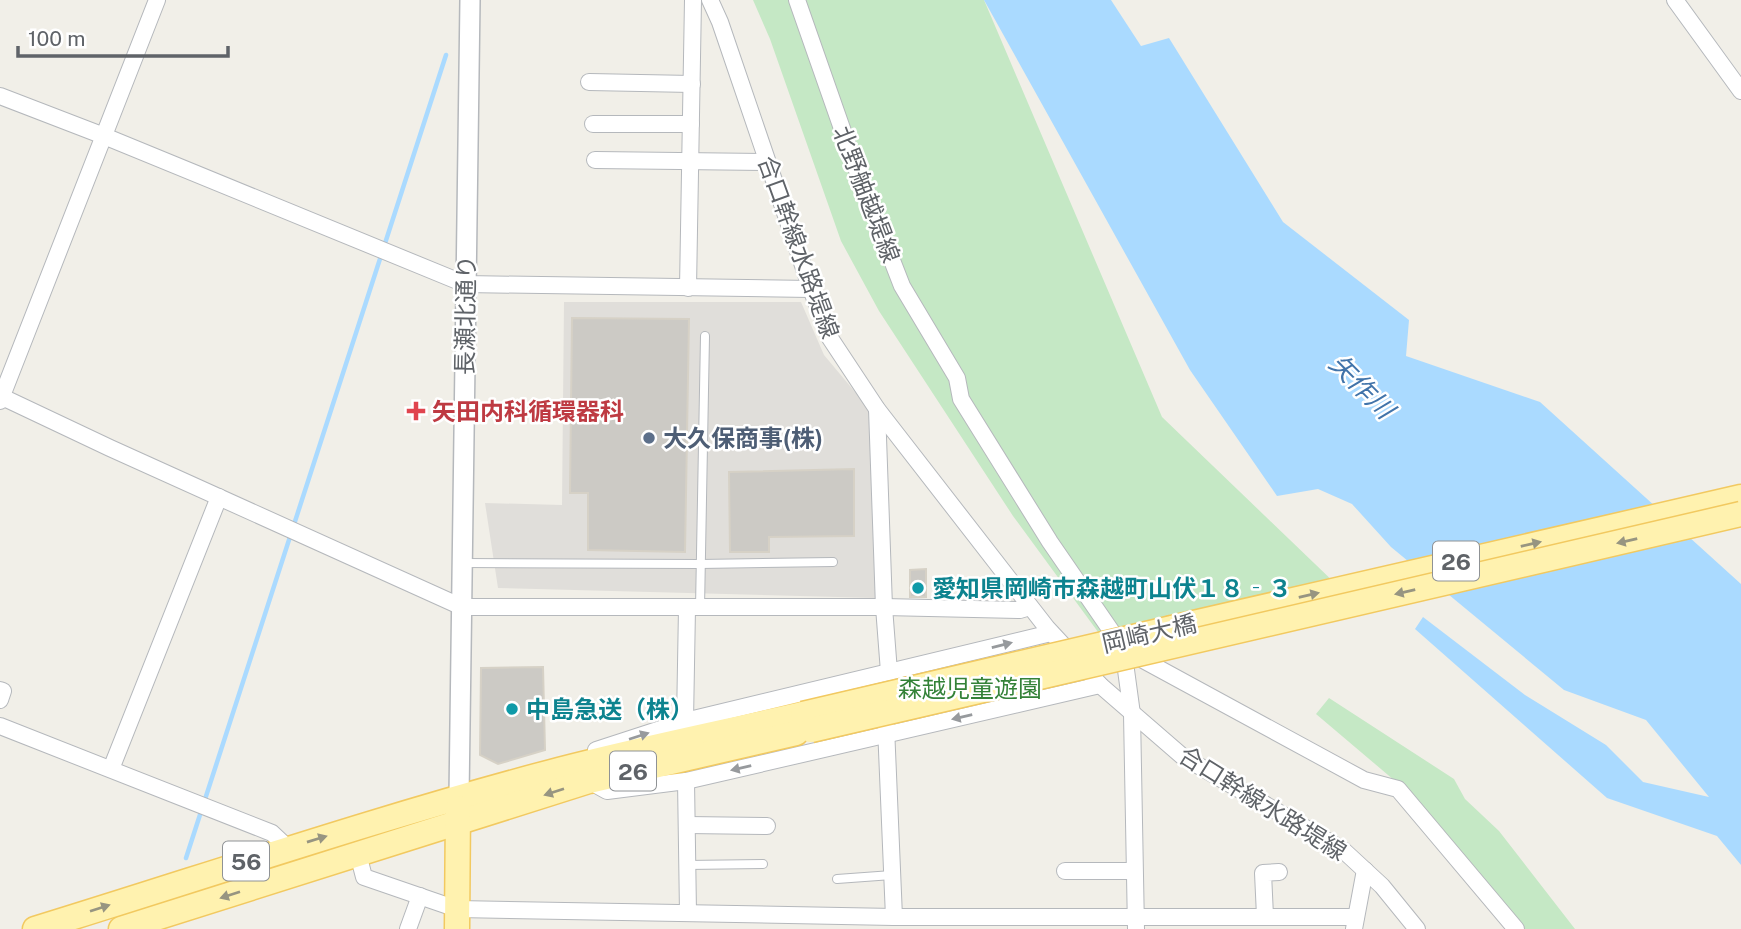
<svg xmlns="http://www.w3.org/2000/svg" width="1741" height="929" viewBox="0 0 1741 929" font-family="'Public Sans','Noto Sans JP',sans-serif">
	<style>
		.industrial { fill: #e0deda }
		.green { fill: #c5e8c5 }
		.water { fill: #aadaff }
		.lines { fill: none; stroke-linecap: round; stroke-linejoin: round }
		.stream { stroke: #aadaff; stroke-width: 4.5 }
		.building { fill: #cccac5; stroke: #d6d1c6; stroke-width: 2 }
		.service-casing { stroke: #b5b8bc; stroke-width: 10 }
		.minor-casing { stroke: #b5b8bc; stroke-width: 18 }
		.tertiary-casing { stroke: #b5b8bc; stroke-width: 22 }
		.primary-casing { stroke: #f2c960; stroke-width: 27 }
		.service { stroke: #fff; stroke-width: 8 }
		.minor { stroke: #fff; stroke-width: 16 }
		.tertiary { stroke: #fff; stroke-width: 19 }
		.primary { stroke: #fff2af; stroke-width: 24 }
		.primary-bridge-casing { stroke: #f2c960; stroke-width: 27; stroke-linecap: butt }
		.primary-bridge { stroke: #fff2af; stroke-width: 24 }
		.oneway { fill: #979581 }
		.oneway2 { fill: #979a9d }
		.health-dot { fill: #e0444e; stroke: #fff; stroke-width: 2.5 }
		.service-dot { fill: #5c6f8a; stroke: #fff; stroke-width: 2.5 }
		.culture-dot { fill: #0f9aa8; stroke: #fff; stroke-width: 2.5 }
		.labels { text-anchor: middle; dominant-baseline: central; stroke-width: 5; stroke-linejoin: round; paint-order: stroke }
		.shield { fill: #fff; stroke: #8f9295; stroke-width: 2 }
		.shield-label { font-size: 23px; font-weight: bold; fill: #5f6368 }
		.street-label { font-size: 24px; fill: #5f6368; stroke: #fff }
		.health-label { font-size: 24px; font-weight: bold; fill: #be3a42; stroke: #fff; text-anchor: start }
		.service-label { font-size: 24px; font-weight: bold; fill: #4e5e75; stroke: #fff; text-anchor: start }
		.culture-label { font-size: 24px; font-weight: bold; fill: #0d838f; stroke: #fff; text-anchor: start }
		.park-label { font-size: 24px; fill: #348238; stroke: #fff }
		.water-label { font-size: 26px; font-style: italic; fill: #4174aa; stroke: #fff }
	</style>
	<rect width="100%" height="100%" fill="#f1efe8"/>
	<polygon class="industrial" points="564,302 801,302 824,355 871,411 876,598 498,588 485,503 562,505"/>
	<g class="green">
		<polygon points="753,0 984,0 1162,417 1340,588 1109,647 1013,516 879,311 841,241 770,39"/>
		<polygon points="1329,698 1454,779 1465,799 1499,831 1575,929 1521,929 1401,786 1316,714"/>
	</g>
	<polygon class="water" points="984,0 1111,0 1141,46 1169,38 1283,222 1409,320 1406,356 1540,402 1741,584 1741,865 1717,836 1607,798 1415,629 1423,617 1525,695 1606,745 1643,782 1709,797 1646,720 1564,690 1391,547 1352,504 1318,489 1277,496 1190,370"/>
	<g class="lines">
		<polyline class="stream" points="186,858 446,55"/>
	</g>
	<g class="building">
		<polygon points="572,318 689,319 685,552 588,550 588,493 570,493"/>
		<polygon points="854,469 854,536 769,537 769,552 730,552 729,472"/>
		<polygon points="926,569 926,597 910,597 910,570"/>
		<polygon points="543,667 545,750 498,764 480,755 481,668"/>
	</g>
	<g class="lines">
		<defs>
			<g id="service">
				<polyline points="463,563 700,564 833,562"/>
				<polyline points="700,608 705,336"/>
				<polyline points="686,865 763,864"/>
				<polyline points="837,879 892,875"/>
			</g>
			<g id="minor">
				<polyline points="710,0 720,22 811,289 830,338 877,409 1047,628 1100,685 1182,756 1343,850 1382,886 1417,929"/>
				<polyline points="797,0 853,160 902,286 957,378 961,399 1050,542 1123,648 1132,714 1136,929"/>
				<polyline points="1675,0 1741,91"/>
				<polyline points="589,82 692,84"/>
				<polyline points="0,96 104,136 465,284 811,289"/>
				<polyline points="593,124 691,124"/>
				<polyline points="595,160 766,162"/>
				<polyline points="688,288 693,0"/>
				<polyline points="0,396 110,448 462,607 884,607 1020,610 1030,607"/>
				<polyline points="0,401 157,0"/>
				<polyline points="877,409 884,607 889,672"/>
				<polyline points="1134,655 1364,780 1398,789 1516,929"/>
				<polyline points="0,690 3,691 0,700"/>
				<polyline points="685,721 687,608"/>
				<polyline points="0,726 272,833 288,848"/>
				<polyline points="886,727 894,917"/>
				<polyline points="596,750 685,721 1051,633"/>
				<polyline points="111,769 219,497"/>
				<polyline points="589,781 607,791 686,781 1100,685"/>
				<polyline points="686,781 688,913"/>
				<polyline points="687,825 767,826"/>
				<polyline points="358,854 364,877 457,909 894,917 1356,917"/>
				<polyline points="1065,871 1134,871"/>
				<polyline points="1265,916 1263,873 1279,872"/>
				<polyline points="408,929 420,896"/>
				<polyline points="1354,929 1365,870"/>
			</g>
			<polyline id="tertiary" points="459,797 470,0"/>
			<g id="primary">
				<polyline points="1172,628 1741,497"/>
				<path d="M35,929C207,876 377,818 551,772C634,750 719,733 803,714"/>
				<polyline points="121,929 589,781 796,733"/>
				<polyline points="457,929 458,808"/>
			</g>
		</defs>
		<use href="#service" class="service-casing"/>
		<use href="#minor" class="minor-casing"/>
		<use href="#tertiary" class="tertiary-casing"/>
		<use href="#primary" class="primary-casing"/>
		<use href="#service" class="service"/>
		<use href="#minor" class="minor"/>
		<use href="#tertiary" class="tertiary"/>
		<use href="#primary" class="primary"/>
		<defs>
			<g id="primary-bridge">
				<polyline points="803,714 1172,628"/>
				<polyline points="811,730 1741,514"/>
			</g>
		</defs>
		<use href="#primary-bridge" class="primary-bridge-casing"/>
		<use href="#primary-bridge" class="primary-bridge"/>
	</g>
	<defs><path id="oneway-solid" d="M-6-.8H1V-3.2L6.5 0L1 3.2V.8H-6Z" transform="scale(1.75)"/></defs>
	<g class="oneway">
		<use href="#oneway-solid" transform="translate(1627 541) rotate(167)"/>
		<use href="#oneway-solid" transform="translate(1531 544) rotate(-13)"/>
		<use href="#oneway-solid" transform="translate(1405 592) rotate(167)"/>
		<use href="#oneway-solid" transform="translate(1309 595) rotate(-13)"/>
		<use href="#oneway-solid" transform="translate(554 792) rotate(162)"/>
		<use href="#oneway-solid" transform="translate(317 839) rotate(-17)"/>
		<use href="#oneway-solid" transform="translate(230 895) rotate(162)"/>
		<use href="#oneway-solid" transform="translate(100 908) rotate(-18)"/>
	</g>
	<g class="oneway2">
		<use href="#oneway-solid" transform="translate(1002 645) rotate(-14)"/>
		<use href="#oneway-solid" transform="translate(962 717) rotate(167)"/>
		<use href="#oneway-solid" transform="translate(639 736) rotate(-18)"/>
		<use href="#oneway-solid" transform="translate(741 768) rotate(167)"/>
	</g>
	<path class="health-dot" d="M412.5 400.5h7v7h7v7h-7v7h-7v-7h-7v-7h7z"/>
	<circle class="service-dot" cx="649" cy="438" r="7"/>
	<g class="culture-dot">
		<circle cx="918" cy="588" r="7"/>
		<circle cx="512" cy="709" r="7"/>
	</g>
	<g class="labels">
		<g class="shield">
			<rect x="1433" y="541.5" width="46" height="39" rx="5"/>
			<rect x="610" y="751.5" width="46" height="39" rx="5"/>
			<rect x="223" y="841.5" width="46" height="39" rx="5"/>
		</g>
		<g class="shield-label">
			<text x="1456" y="561">26</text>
			<text x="633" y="771">26</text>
			<text x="246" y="861">56</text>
		</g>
		<g class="street-label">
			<text transform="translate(867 194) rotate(69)">北野舳越堤線</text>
			<text transform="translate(799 247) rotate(70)">合口幹線水路堤線</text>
			<text transform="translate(465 315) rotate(-89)">長瀬北通り</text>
			<text transform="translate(1149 633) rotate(-13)">岡崎大橋</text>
			<text transform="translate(1263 803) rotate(32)">合口幹線水路堤線</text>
		</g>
		<g class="health-label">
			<text x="432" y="411">矢田内科循環器科</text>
		</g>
		<g class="service-label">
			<text x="663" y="438">大久保商事(株)</text>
		</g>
		<g class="culture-label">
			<text x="932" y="588">愛知県岡崎市森越町山伏１８‐３</text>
			<text x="526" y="709">中島急送（株）</text>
		</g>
		<g class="park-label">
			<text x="970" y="688">森越児童遊園</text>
		</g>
		<g class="water-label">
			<text transform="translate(1362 386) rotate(45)">矢作川</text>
		</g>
	</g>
	<path d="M18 46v10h210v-10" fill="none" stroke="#5f6368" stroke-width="3.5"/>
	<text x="28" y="46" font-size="21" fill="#5f6368" stroke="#ffffff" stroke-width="5" paint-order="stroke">100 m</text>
</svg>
